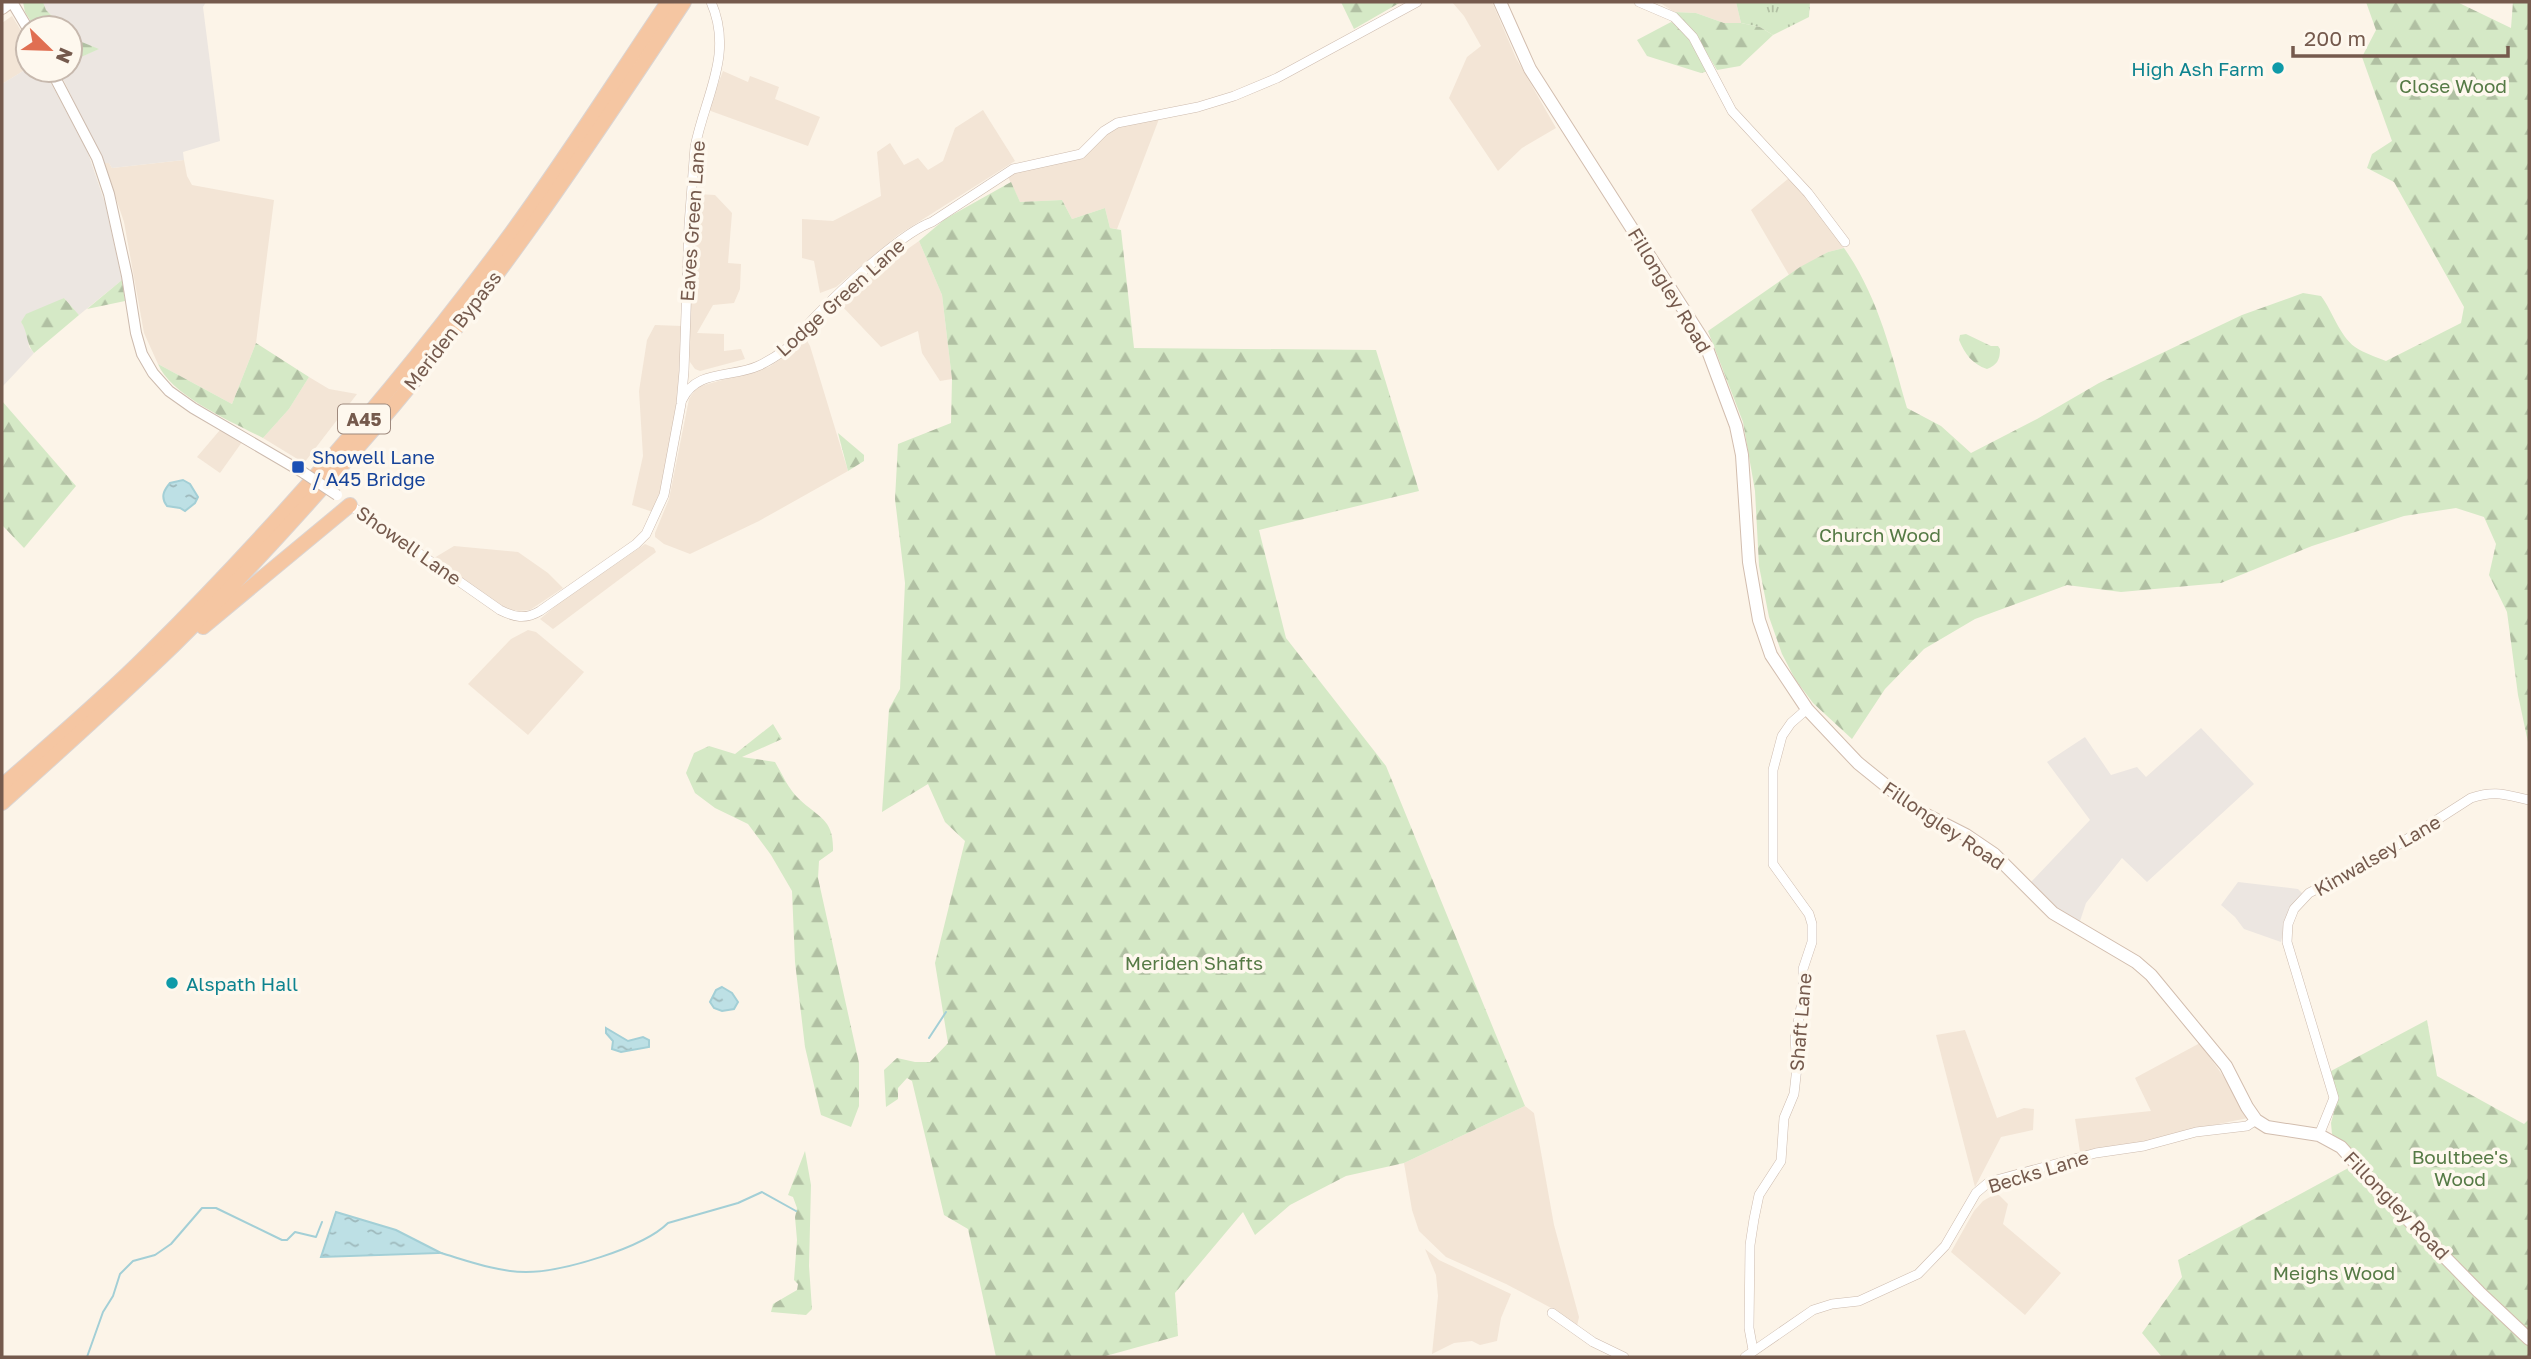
<svg xmlns="http://www.w3.org/2000/svg" width="2531" height="1359" viewBox="0 0 2531 1359" font-family="'Golos Text',sans-serif">
	<style>
		.residential { fill: #f3e5d6 }
		.industrial { fill: #ece6e1 }
		.grass { fill: url(#grass-tufts) }
		.forest { fill: url(#forest-firs) }
		.water { fill: url(#water-ripples); stroke: #a3cfd6; stroke-width: 2 }
		.lines { fill: none; stroke-linecap: round; stroke-linejoin: round }
		.stream { stroke: #a3cfd6; stroke-width: 2 }
		.minor-casing { stroke: #cdbbae; stroke-width: 10 }
		.tertiary-casing { stroke: #cdbbae; stroke-width: 12 }
		.secondary-casing { stroke: #d2bdae; stroke-width: 14 }
		.trunk-casing { stroke: #dbd4d1; stroke-width: 16 }
		.minor { stroke: #fff; stroke-width: 9 }
		.tertiary { stroke: #fff; stroke-width: 10 }
		.secondary { stroke: #fff; stroke-width: 12 }
		.trunk { stroke: #f5c6a2; stroke-width: 14 }
		.tertiary-bridge-casing { stroke: #cdbbae; stroke-width: 12; stroke-linecap: butt }
		.tertiary-bridge { stroke: #fff; stroke-width: 10 }
		.culture-dot { fill: #0f9aa8; stroke: #fef8ee; stroke-width: 2.5 }
		.transit-dot { fill: #1a4fb4; stroke: #fef8ee; stroke-width: 2.5 }
		.labels { text-anchor: middle; dominant-baseline: central; stroke-width: 7; stroke-linejoin: round; paint-order: stroke }
		.shield { fill: #fef8ee; stroke: #9e897d; stroke-width: 2 }
		.shield-label { font-size: 18px; font-weight: bold; fill: #755a4d }
		.culture-label { font-size: 19px; fill: #0d838f; stroke: #fef8ee; text-anchor: end }
		.park-label { font-size: 19px; fill: #557a45; stroke: #fef8ee }
		.street-label { font-size: 19px; fill: #755a4d; stroke: #fef8ee }
		.transit-label { font-size: 19px; fill: #164399; stroke: #fef8ee; text-anchor: start }
	</style>
	<defs>
		<pattern id="grass-tufts" width="24" height="20" patternUnits="userSpaceOnUse" patternTransform="scale(1.75)"><rect width="24" height="20" fill="#d5e9c6"/><path d="M3 7l-1-3M5 7V3M7 7l1-3M15 17l-1-3M17 17v-4M19 17l1-3" fill="none" stroke="#b1c0a3"/></pattern>
		<pattern id="forest-firs" width="22" height="20" patternUnits="userSpaceOnUse" patternTransform="scale(1.75)"><rect width="22" height="20" fill="#d5e9c6"/><path d="M5 1l3.5 6h-7zM16 11l3.5 6h-7z" fill="#b1c0a3"/></pattern>
		<pattern id="water-ripples" width="26" height="14" patternUnits="userSpaceOnUse" patternTransform="scale(1.75)"><rect width="26" height="14" fill="#bde0e5"/><path d="M2 4q2-2 4 0t4 0M15 11q2-2 4 0t4 0" fill="none" stroke="#9eb9bc"/></pattern>
	</defs>
	<rect width="100%" height="100%" fill="#fcf4e8"/>
	<g class="residential">
		<polygon points="1452,2 1492,2 1516,58 1556,128 1522,148 1498,171 1449,98 1467,57 1481,46 1464,16"/>
		<polygon points="1659,2 1736,2 1741,23 1724,23 1696,13 1674,12"/>
		<polygon points="12,16 28,42 28,68 2,84 2,23"/>
		<polygon points="723,71 748,82 750,76 779,87 775,99 820,117 808,146 708,110"/>
		<polygon points="983,110 1015,161 898,235 836,287 820,293 814,261 802,258 802,219 833,221 881,196 877,152 890,143 904,165 918,158 928,170 943,161 955,128"/>
		<polygon points="1159,119 1117,229 1110,228 1105,208 1072,219 1062,200 1020,202 1008,177 1010,175 1033,167 1083,158 1113,128"/>
		<polygon points="184,160 187,176 192,185 274,200 256,343 232,404 158,364 144,333 124,222 104,163 109,163 112,168"/>
		<polygon points="1789,178 1818,210 1844,248 1828,252 1789,275 1751,210"/>
		<polygon points="698,194 715,195 732,213 728,263 741,264 740,289 734,303 713,305 697,333 724,334 724,351 741,349 745,359 700,371 695,369 690,362 689,350 693,243"/>
		<polygon points="919,241 942,295 952,379 940,381 922,353 918,331 881,347 842,306 859,287 885,265"/>
		<polygon points="655,325 682,326 682,347 677,399 666,465 660,494 653,512 632,505 643,456 639,391 647,340"/>
		<polygon points="805,337 810,346 848,471 759,521 690,554 664,544 655,537 655,533 669,499 689,399 697,387 769,367 789,353"/>
		<polygon points="309,377 329,389 357,394 304,463 263,438 289,409"/>
		<polygon points="220,430 242,442 220,473 197,457"/>
		<polygon points="645,544 654,548 656,552 553,629 540,619 558,604"/>
		<polygon points="454,546 518,552 548,573 563,588 530,610 518,611 507,609 434,558"/>
		<polygon points="528,630 536,632 584,672 528,735 468,684 511,639"/>
		<polygon points="1965,1030 1997,1118 2024,1108 2034,1109 2033,1130 2001,1137 1975,1187 1936,1035"/>
		<polygon points="2200,1043 2239,1099 2248,1118 2199,1128 2142,1143 2080,1152 2075,1119 2151,1111 2135,1078"/>
		<polygon points="1525,1106 1534,1113 1554,1225 1579,1317 1577,1326 1555,1310 1506,1284 1446,1257 1419,1231 1412,1210 1404,1163"/>
		<polygon points="1997,1193 2008,1204 2003,1224 2061,1273 2025,1315 1951,1252 1974,1211 1983,1201"/>
		<polygon points="1425,1249 1439,1260 1511,1294 1501,1318 1497,1341 1480,1345 1472,1341 1454,1343 1432,1354 1438,1296 1436,1275"/>
	</g>
	<g class="industrial">
		<polygon points="43,2 206,2 203,7 220,141 183,152 184,160 112,168 109,163 104,163 63,79 65,70 70,70 70,62 98,49 77,40 70,34 70,28 64,28 46,10"/>
		<polygon points="28,68 28,70 44,70 88,153 105,203 122,280 79,315 64,298 21,322 27,331 29,347 34,353 2,387 2,84"/>
		<polygon points="2201,728 2254,784 2147,882 2122,858 2086,903 2079,924 2057,908 2031,882 2090,820 2047,762 2085,737 2111,775 2137,767 2146,777"/>
		<polygon points="2238,882 2298,889 2303,894 2285,925 2281,942 2244,929 2235,917 2221,905"/>
	</g>
	<polygon class="grass" points="1736,2 1810,2 1809,17 1773,35 1760,27 1741,23"/>
	<g class="forest">
		<polygon points="23,2 43,2 46,10 64,28 35,28 25,12"/>
		<polygon points="1341,2 1401,2 1354,29"/>
		<path d="M2366,2H2457L2511,28L2513,2H2529V747L2518,695L2507,612L2489,575L2496,544L2484,517L2456,508L2404,516L2312,546L2221,583L2121,592L2067,585L1975,619L1924,649L1885,689L1852,739L1813,703L1795,679L1782,654L1769,617L1759,566L1755,491L1743,422L1708,331L1800,267L1828,252L1844,248C1878,296 1891,352 1907,408L1941,426L1971,453L2037,419L2099,383L2242,315L2303,293L2321,296C2333,312 2339,335 2355,347C2364,353 2376,357 2386,361L2461,323L2464,307L2394,182L2367,168L2372,154L2392,141L2362,57L2376,30Z"/>
		<polygon points="1674,12 1696,13 1724,23 1741,23 1760,27 1773,35 1740,66 1717,70 1695,34"/>
		<polygon points="1671,22 1682,29 1709,71 1701,73 1647,56 1637,40"/>
		<polygon points="70,34 77,40 99,49 70,62"/>
		<polygon points="1011,182 1020,202 1062,200 1072,219 1105,208 1110,228 1121,230 1134,348 1376,350 1419,491 1259,530 1286,638 1386,766 1525,1106 1404,1163 1346,1176 1290,1205 1255,1235 1243,1212 1175,1293 1178,1336 1102,1357 996,1357 968,1229 944,1215 912,1081 907,1078 898,1088 898,1099 886,1107 884,1070 897,1058 915,1062 930,1062 948,1043 935,963 965,841 945,822 928,784 882,812 889,709 900,689 905,583 895,499 898,444 951,423 952,379 942,295 919,241 945,219"/>
		<polygon points="122,280 125,301 87,309"/>
		<path d="M64,298L79,315L34,353C26,344 28,332 21,322L26,314Z"/>
		<path d="M1966,334L1991,346H1998L2000,349C2000,360 1997,365 1987,369C1972,364 1965,354 1959,340L1960,335Z"/>
		<path d="M256,343L309,377L289,409L263,438C234,423 170,395 158,364L232,404Z"/>
		<polygon points="2,401 76,486 24,548 2,525"/>
		<polygon points="838,433 864,455 864,461 848,471"/>
		<path d="M773,724L782,739L742,757L775,762C782,774 789,790 799,799C819,818 834,819 833,851L819,861L818,878L859,1063V1106L851,1127L821,1115L805,1047L795,962L792,891L771,855L748,824L715,808L695,793L686,773L694,753L709,746L735,754Z"/>
		<polygon points="2427,1020 2437,1076 2524,1124 2529,1119 2529,1331 2506,1312 2387,1190 2361,1159 2332,1134 2331,1123 2337,1100 2331,1071"/>
		<polygon points="805,1151 811,1185 809,1266 812,1309 806,1315 771,1312 773,1304 797,1290 798,1284 794,1280 797,1240 795,1217 797,1208 793,1197 788,1195"/>
		<polygon points="2352,1166 2521,1339 2529,1346 2529,1357 2162,1357 2142,1333 2182,1277 2178,1260"/>
	</g>
	<g class="water">
		<path d="M183,480L190,484L198,497L195,503L185,511L180,508L167,506C160,497 164,490 170,483Z"/>
		<polygon points="722,987 732,993 738,1002 734,1009 722,1011 714,1008 710,1002 716,990"/>
		<polygon points="606,1028 628,1041 643,1037 649,1040 649,1047 621,1052 612,1049 613,1041 606,1033"/>
		<polygon points="336,1212 396,1230 441,1253 321,1257"/>
	</g>
	<g class="lines">
		<g class="stream">
			<polyline points="929,1038 946,1012"/>
			<path d="M441,1253C468,1261 498,1272 526,1272C562,1272 643,1248 668,1223L738,1203L762,1192L796,1211"/>
			<polyline points="87,1357 103,1312 113,1296 120,1274 133,1261 155,1255 171,1244 202,1208 216,1208 282,1240 287,1240 295,1232 316,1237 322,1222"/>
		</g>
		<defs>
			<g id="minor">
				<polyline points="1639,2 1674,17 1693,37 1732,111 1808,193 1845,242"/>
				<path d="M682,400C696,369 732,378 758,366C767,362 778,355 786,349C797,340 805,327 815,317C839,292 901,233 932,222L1013,169L1081,154L1104,131L1117,123L1198,107L1234,96L1277,78L1417,2"/>
				<path d="M350,505L500,610C514,617 525,620 540,611L636,544L646,534L664,495L681,404L684,371L689,225L695,147C705,96 734,54 711,2"/>
				<path d="M2319,1135L2334,1098L2287,942L2288,924L2294,909L2309,893L2379,857L2471,798C2496,790 2505,795 2529,800"/>
				<polyline points="1552,1313 1593,1342 1624,1357"/>
				<polyline points="1753,1350 1749,1328 1750,1245 1754,1219 1759,1195 1781,1161 1784,1118 1794,1094 1797,1067 1795,1038 1803,997 1803,969 1812,942 1812,924 1809,914 1773,864 1773,770 1782,736 1791,723 1807,709"/>
				<polyline points="1745,1357 1813,1310 1832,1304 1859,1301 1918,1274 1945,1246 1976,1193 1989,1182 2096,1153 2144,1146 2196,1132 2247,1126 2256,1120"/>
			</g>
			<g id="tertiary">
				<polyline points="12,2 28,29"/>
				<polyline points="51,70 97,158 109,194 127,276 136,333 142,354 153,373 169,391 193,408 304,473"/>
			</g>
			<g id="secondary">
				<polyline points="1500,2 1530,69 1705,343 1736,426 1742,455 1749,562 1759,620 1771,655 1807,709 1858,763 1915,809 1966,835 1994,854 2053,913 2136,962 2151,975 2226,1066 2247,1107 2256,1120 2267,1127 2319,1135 2341,1147 2384,1195 2479,1292 2529,1339"/>
				<polyline points="2,8 10,2"/>
			</g>
			<g id="trunk">
				<polyline points="203,627 350,505"/>
				<path d="M2,786C51,743 101,701 147,655C276,527 396,388 504,243C562,165 614,82 668,2"/>
				<path d="M2,803C60,751 118,699 174,645C238,582 299,515 358,447C480,309 583,155 684,2"/>
			</g>
		</defs>
		<use href="#minor" class="minor-casing"/>
		<use href="#tertiary" class="tertiary-casing"/>
		<use href="#secondary" class="secondary-casing"/>
		<use href="#trunk" class="trunk-casing"/>
		<use href="#minor" class="minor"/>
		<use href="#tertiary" class="tertiary"/>
		<use href="#secondary" class="secondary"/>
		<use href="#trunk" class="trunk"/>
		<defs>
			<polyline id="tertiary-bridge" points="304,473 337,495"/>
		</defs>
		<use href="#tertiary-bridge" class="tertiary-bridge-casing"/>
		<use href="#tertiary-bridge" class="tertiary-bridge"/>
	</g>
	<g class="culture-dot">
		<circle cx="2278" cy="68" r="7"/>
		<circle cx="172" cy="983" r="7"/>
	</g>
	<rect class="transit-dot" x="291" y="460" width="14" height="14" rx="3.5"/>
	<g class="labels">
		<rect class="shield" x="338" y="404.5" width="52" height="29" rx="5"/>
		<g class="shield-label">
			<text x="364" y="419">A45</text>
		</g>
		<g class="culture-label">
			<text x="2264" y="68">High Ash Farm</text>
			<text x="186" y="983" text-anchor="start">Alspath Hall</text>
		</g>
		<g class="park-label">
			<text x="2453" y="85">Close Wood</text>
			<text x="1880" y="534">Church Wood</text>
			<text x="1194" y="962">Meriden Shafts</text>
			<text x="2460" y="1156">Boultbee's<tspan x="2460" dy="22">Wood</tspan></text>
			<text x="2334" y="1272">Meighs Wood</text>
		</g>
		<g class="street-label">
			<text transform="translate(692 221) rotate(-86)">Eaves Green Lane</text>
			<text transform="translate(1670 290) rotate(59)">Fillongley Road</text>
			<text transform="translate(840 297) rotate(-42)">Lodge Green Lane</text>
			<text transform="translate(452 330) rotate(-52)">Meriden Bypass</text>
			<text transform="translate(409 545) rotate(35)">Showell Lane</text>
			<text transform="translate(1944 825) rotate(34)">Fillongley Road</text>
			<text transform="translate(2377 855) rotate(-30)">Kinwalsey Lane</text>
			<text transform="translate(1800 1022) rotate(-85)">Shaft Lane</text>
			<text transform="translate(2038 1171) rotate(-17)">Becks Lane</text>
			<text transform="translate(2397 1205) rotate(46)">Fillongley Road</text>
		</g>
		<g class="transit-label">
			<text x="312" y="456">Showell Lane<tspan x="312" dy="22">/ A45 Bridge</tspan></text>
		</g>
	</g>
	<rect width="2531" height="1359" fill="none" stroke="#755a4d" stroke-width="7"/>
	<g transform="translate(49 49) rotate(113)"><circle r="33" fill="#fef8ee" stroke="#c7b9ae" stroke-width="2"/>
	<path d="M0-5L12 26L0 18L-12 26Z" fill="#e06f52"/>
	<text y="-10" font-size="19" font-weight="bold" text-anchor="middle" fill="#755a4d">N</text>
	</g>
	<path d="M2293 46v10h215v-10" fill="none" stroke="#755a4d" stroke-width="3.5"/>
	<text x="2304" y="46" font-size="21" fill="#755a4d" stroke="#fef8ee" stroke-width="5" paint-order="stroke">200 m</text>
</svg>
